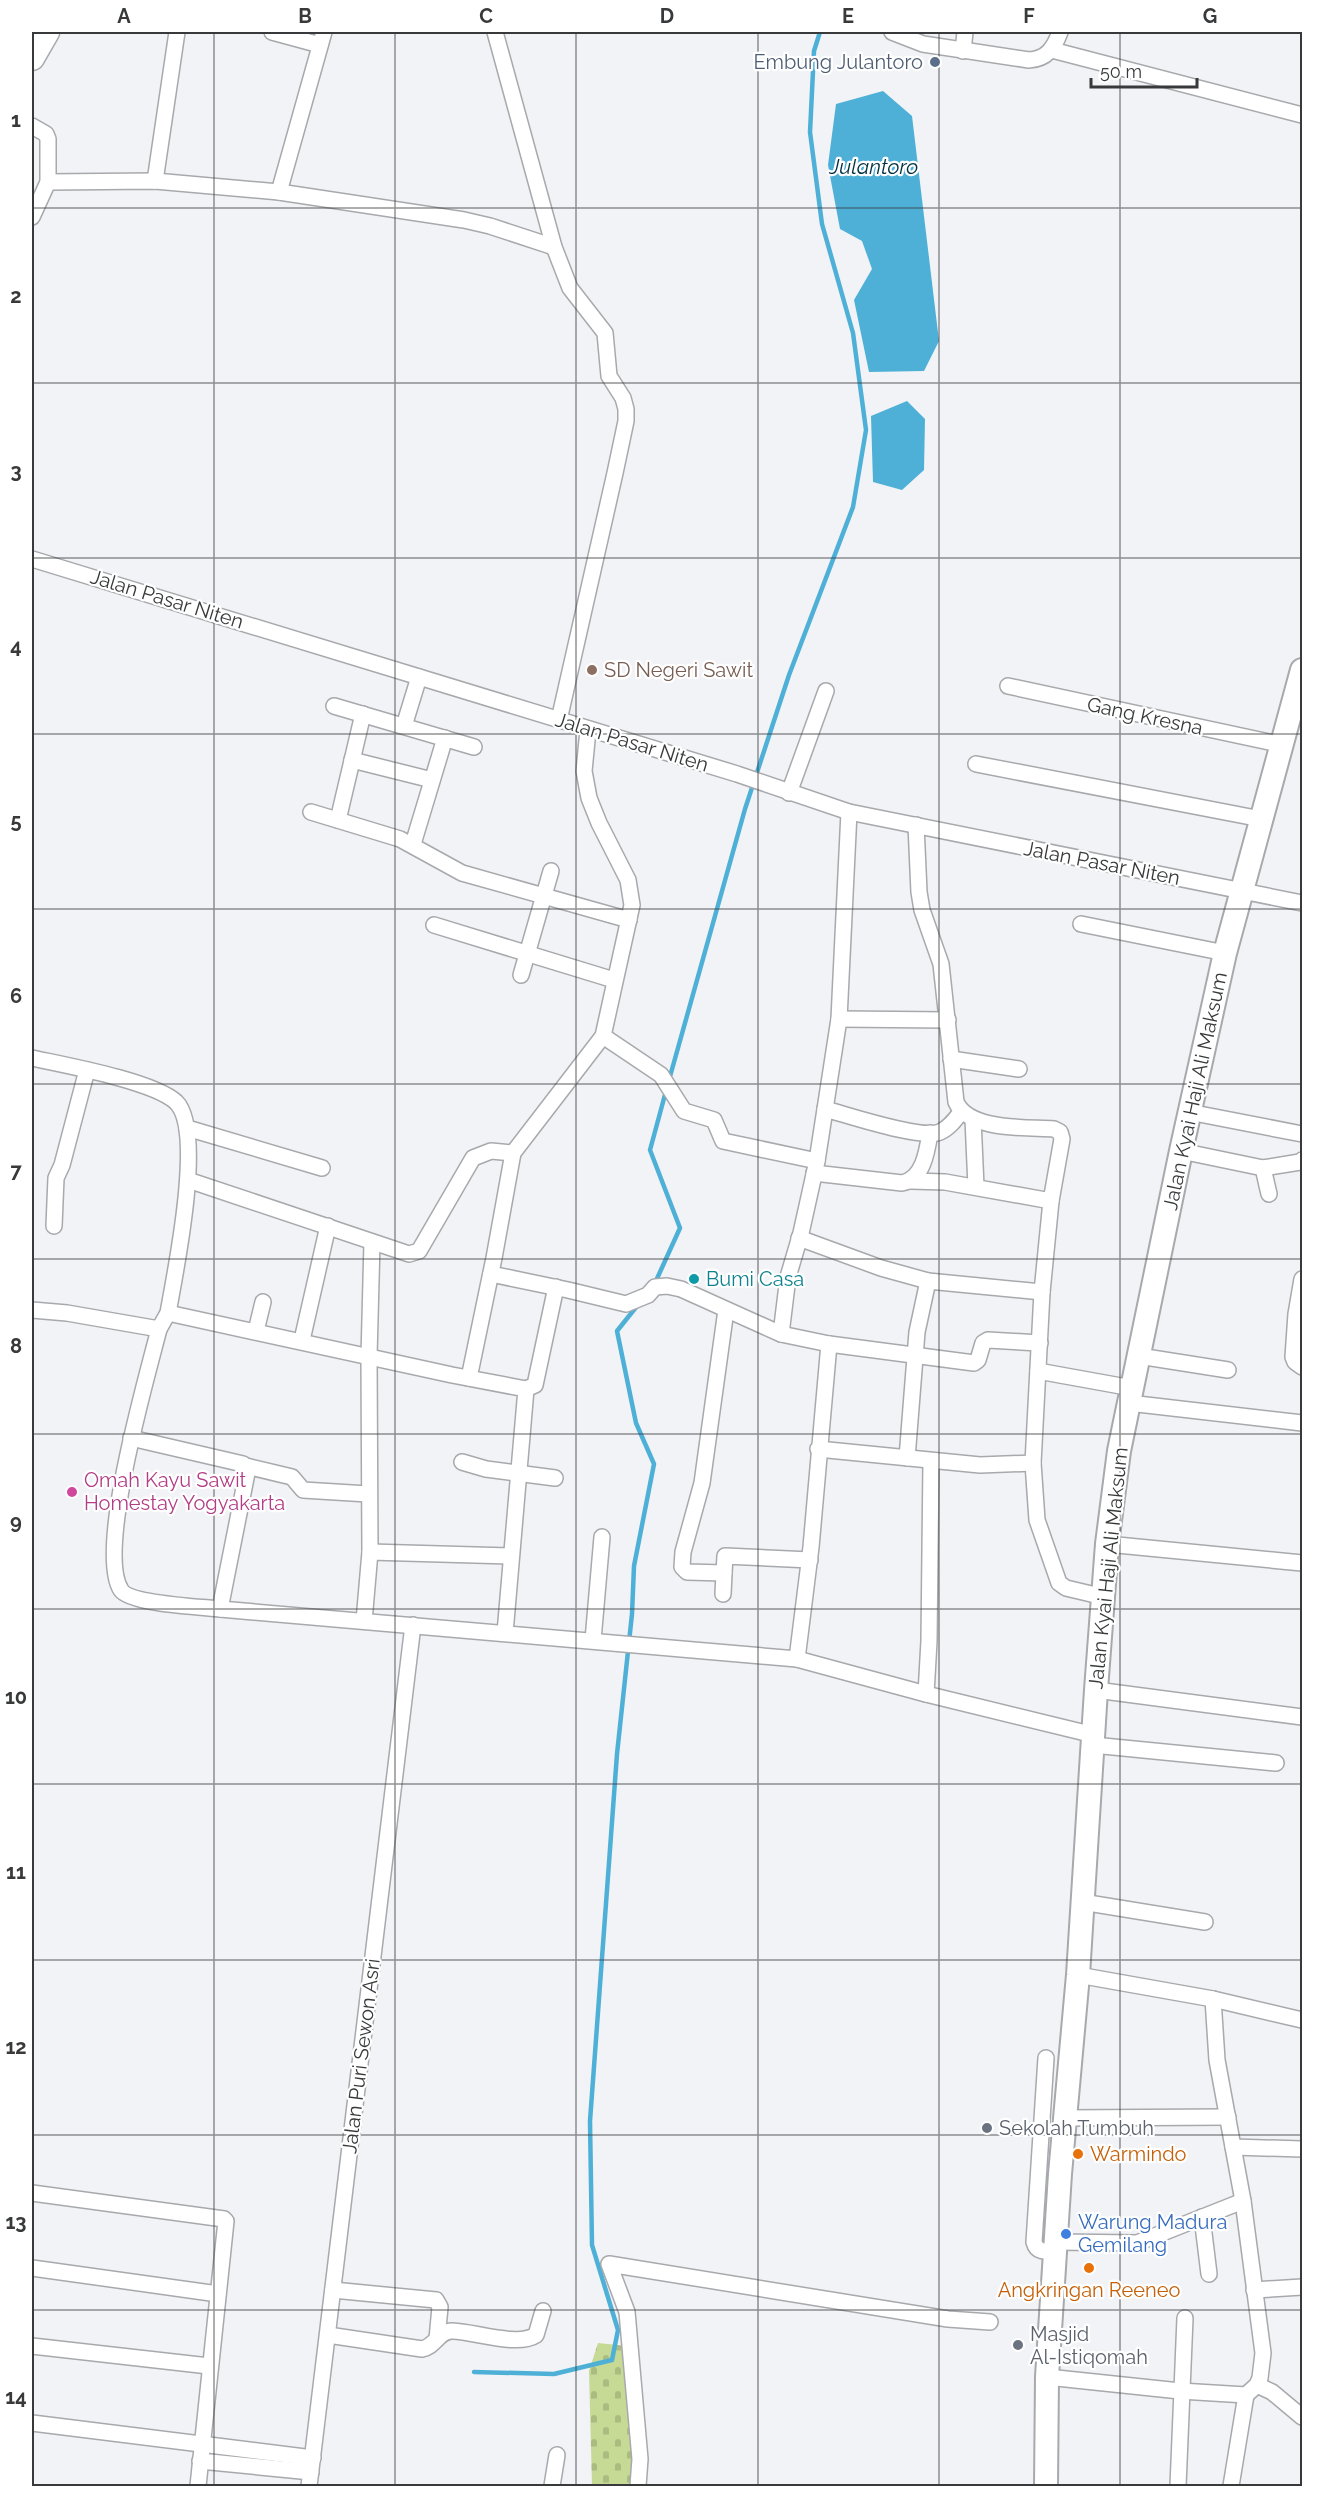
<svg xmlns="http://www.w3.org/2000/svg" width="1334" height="2518" viewBox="0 0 1334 2518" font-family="Raleway,sans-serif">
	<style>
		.cemetery { fill: url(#cemetery-stones) }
		.water { fill: #4eb0d7 }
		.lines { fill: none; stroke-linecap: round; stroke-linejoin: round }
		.stream { stroke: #4eb0d7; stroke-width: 4.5 }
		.street-casing { stroke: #a7a9ac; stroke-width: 18 }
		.secondary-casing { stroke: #a7a9ac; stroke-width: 26 }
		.primary-casing { stroke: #a7a9ac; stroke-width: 27 }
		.street { stroke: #fff; stroke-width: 15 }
		.secondary { stroke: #fff; stroke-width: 22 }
		.primary { stroke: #fff; stroke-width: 24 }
		.grid { fill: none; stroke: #38393a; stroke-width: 1.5; stroke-opacity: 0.55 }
		.service-dot { fill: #5c6f8a; stroke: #fff; stroke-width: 2 }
		.education-dot { fill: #8d6e63; stroke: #fff; stroke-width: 2 }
		.culture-dot { fill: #0f9aa8; stroke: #fff; stroke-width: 2 }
		.hotel-dot { fill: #d1479c; stroke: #fff; stroke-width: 2 }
		.worship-dot { fill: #6b7280; stroke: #fff; stroke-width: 2 }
		.food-dot { fill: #e8710a; stroke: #fff; stroke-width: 2 }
		.shop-dot { fill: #3f7fe0; stroke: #fff; stroke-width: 2 }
		.labels { text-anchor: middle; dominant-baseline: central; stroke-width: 4.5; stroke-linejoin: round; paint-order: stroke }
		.service-label { font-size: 20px; fill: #4e5e75; stroke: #fff; text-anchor: end }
		.street-label { font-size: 20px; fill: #38393a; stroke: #fff }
		.education-label { font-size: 20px; fill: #785e54; stroke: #fff; text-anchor: start }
		.culture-label { font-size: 20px; fill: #0d838f; stroke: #fff; text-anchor: start }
		.hotel-label { font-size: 20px; fill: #b23c85; stroke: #fff; text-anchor: start }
		.worship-label { font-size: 20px; fill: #5b616d; stroke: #fff; text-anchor: start }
		.food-label { font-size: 20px; fill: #c56008; stroke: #fff; text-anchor: start }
		.shop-label { font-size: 20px; fill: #366cbe; stroke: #fff; text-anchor: start }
		.water-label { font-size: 21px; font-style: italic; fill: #033142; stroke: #fff }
		.neatline { fill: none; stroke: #38393a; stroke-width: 2 }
		.grid-label { font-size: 20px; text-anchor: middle; font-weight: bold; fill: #38393a }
	</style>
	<defs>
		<pattern id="cemetery-stones" width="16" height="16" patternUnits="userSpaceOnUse" patternTransform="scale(1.5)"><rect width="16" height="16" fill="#c6da95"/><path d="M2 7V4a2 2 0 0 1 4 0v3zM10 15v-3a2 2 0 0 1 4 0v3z" fill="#abbc81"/></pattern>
	</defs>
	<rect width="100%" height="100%" fill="#f1f3f6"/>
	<polygon class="cemetery" points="598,2343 627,2346 636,2459 633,2486 592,2486 589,2371"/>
	<g class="water">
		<polygon points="883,91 912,116 939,341 924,371 869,372 854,300 872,269 862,241 840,229 828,165 836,104"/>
		<polygon points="907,401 925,419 924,470 902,490 873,482 871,416"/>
	</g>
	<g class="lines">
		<g class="stream">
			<polyline points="669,1080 745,809 789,675 853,507 866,430 853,333 822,224 810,132 814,51 820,32"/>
			<polyline points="655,1283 680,1228 650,1150 666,1091"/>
			<polyline points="474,2372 554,2374 612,2360 618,2330 592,2245 590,2121 617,1754 632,1614 634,1566 654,1464 636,1423 617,1331 637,1306"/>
		</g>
		<defs>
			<g id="street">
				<polyline points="272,32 320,45"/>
				<polyline points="495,32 554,247 570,288 605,333 609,376 623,398 626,409 626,421 615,473 559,720"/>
				<path d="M892,32L923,44L1029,60C1047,59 1054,48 1060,32"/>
				<polyline points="1052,50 1302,115"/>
				<polyline points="963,51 965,32"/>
				<polyline points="32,126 46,134 48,139 48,182 32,217"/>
				<polyline points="155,181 177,32"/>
				<polyline points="48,182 155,181 279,192 324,32"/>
				<polyline points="279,192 464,220 490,226 554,247"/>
				<polyline points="32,559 737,774 849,812 1302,903"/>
				<polyline points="1008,686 1283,745"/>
				<polyline points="334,706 474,747"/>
				<polyline points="404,726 419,677"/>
				<polyline points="352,760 432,780"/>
				<polyline points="976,764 1261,819"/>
				<polyline points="789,793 826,691"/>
				<polyline points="311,812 400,839 462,873 629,920"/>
				<polyline points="338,820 363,714"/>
				<path d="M916,825L919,892L922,910L941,964L956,1102C969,1131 1026,1127 1054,1129L1060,1132L1062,1139L1051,1201L1042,1292L1033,1463L1037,1520L1059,1583L1066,1588L1104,1597"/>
				<polyline points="413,844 445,738"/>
				<polyline points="1081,924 1225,953"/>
				<polyline points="434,925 614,980"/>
				<polyline points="521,975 551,871"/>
				<polyline points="839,1019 948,1020"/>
				<polyline points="603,1036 661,1075 684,1111 714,1120 723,1141 817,1161"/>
				<path d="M32,1058C64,1065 153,1081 176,1102C205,1130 175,1273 168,1313L159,1329C147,1377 96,1551 121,1590C130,1604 202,1607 220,1609L797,1659L926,1694L1094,1735"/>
				<polyline points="951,1059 1019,1069"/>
				<path d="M825,1109C848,1115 921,1140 940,1132C949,1128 955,1120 961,1112"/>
				<polyline points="1189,1112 1302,1134"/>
				<polyline points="973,1119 976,1187"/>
				<polyline points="187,1128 322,1168"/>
				<polyline points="1181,1151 1263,1168 1269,1194"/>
				<polyline points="1263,1168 1300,1162 1302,1160"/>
				<path d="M814,1173L902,1183C923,1179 927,1152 930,1133"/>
				<polyline points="188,1180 409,1254 419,1251 473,1158 491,1151 513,1153 603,1036 632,905 628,880 599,823 589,798 584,771 588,730"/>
				<polyline points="911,1181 945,1182 1051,1201"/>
				<polyline points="54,1226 56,1178 62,1165 87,1070"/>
				<polyline points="799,1238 881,1268 928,1281 1042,1292"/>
				<polyline points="491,1274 568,1290 626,1304 648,1295 655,1287 667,1286 681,1289 781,1334 829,1344 974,1363 978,1360 983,1343 988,1340 1040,1343"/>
				<polyline points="1302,1279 1296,1314 1293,1357 1295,1362 1302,1367"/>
				<polyline points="32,1310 67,1313 159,1329"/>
				<polyline points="726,1310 702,1483 683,1552 682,1567 687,1572 724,1573 725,1556 810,1560"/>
				<polyline points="168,1313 452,1375 526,1389 505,1633"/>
				<polyline points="256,1331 263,1302"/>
				<polyline points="781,1334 788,1277 801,1233 817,1161 839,1019 849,812"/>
				<polyline points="302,1340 328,1226"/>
				<polyline points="1139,1356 1228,1370"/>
				<polyline points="1038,1371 1132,1388"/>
				<polyline points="469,1378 494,1258 513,1153"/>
				<polyline points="526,1389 535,1385 556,1287"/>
				<polyline points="1129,1403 1302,1423"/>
				<polyline points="131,1438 243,1464 248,1468 220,1609"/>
				<polyline points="818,1449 980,1465 1033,1463"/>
				<polyline points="907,1458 917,1332 928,1281"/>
				<polyline points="462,1462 486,1469 555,1478"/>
				<polyline points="246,1466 292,1477 303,1490 368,1494"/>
				<polyline points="1107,1544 1302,1563"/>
				<polyline points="370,1552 369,1357 372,1242"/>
				<polyline points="723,1594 724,1573"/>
				<polyline points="364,1621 370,1552 511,1556"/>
				<polyline points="593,1640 602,1537"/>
				<polyline points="797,1659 811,1547 829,1344"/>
				<polyline points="1096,1690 1302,1717"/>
				<polyline points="926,1694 929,1641 931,1461"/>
				<polyline points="1093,1745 1276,1763"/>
				<polyline points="1082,1902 1205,1922"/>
				<polyline points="1078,1975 1213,1999 1302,2020"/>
				<path d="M1046,2058L1034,2242C1037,2254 1047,2251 1057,2250"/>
				<polyline points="1065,2118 1228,2117"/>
				<polyline points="1233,2147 1302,2149"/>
				<polyline points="32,2193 224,2219 226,2221 198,2486"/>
				<polyline points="1202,2217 1209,2274"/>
				<polyline points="1057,2242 1137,2243 1243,2201"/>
				<polyline points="32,2268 218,2294"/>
				<polyline points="333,2290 436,2300 440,2307 437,2339"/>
				<polyline points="1254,2290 1302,2287"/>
				<path d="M328,2335L422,2349C435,2347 439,2330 453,2331C476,2332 518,2347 536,2335L543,2311"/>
				<polyline points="32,2346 209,2366"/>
				<polyline points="1047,2377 1180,2391 1246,2395 1257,2385 1260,2378 1263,2353 1243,2201 1217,2060 1213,1999"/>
				<polyline points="1257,2385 1272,2392 1302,2417"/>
				<polyline points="32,2423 313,2458"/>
				<polyline points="200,2461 311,2472"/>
				<polyline points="309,2486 413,1625"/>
				<polyline points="552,2486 557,2455"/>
				<polyline points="638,2486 640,2459 627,2312 609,2264 948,2319 990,2322"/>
				<polyline points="1178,2486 1185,2318"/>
				<polyline points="1231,2486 1246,2395"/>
			</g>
			<polyline id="secondary" points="1046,2486 1047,2377 1060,2174 1078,1975 1096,1690 1107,1544 1119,1451 1181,1151 1225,953 1302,670"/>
			<polyline id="primary" points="32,58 47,32"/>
		</defs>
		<use href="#street" class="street-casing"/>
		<use href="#secondary" class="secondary-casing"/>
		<use href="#primary" class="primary-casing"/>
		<use href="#street" class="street"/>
		<use href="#secondary" class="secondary"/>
		<use href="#primary" class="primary"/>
	</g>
	<path class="grid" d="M214,32V2486M395,32V2486M576,32V2486M758,32V2486M939,32V2486M1120,32V2486M32,208H1302M32,383H1302M32,558H1302M32,734H1302M32,909H1302M32,1084H1302M32,1259H1302M32,1434H1302M32,1609H1302M32,1784H1302M32,1960H1302M32,2135H1302M32,2310H1302"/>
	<circle class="service-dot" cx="935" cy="62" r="6"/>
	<circle class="education-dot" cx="592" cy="670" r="6"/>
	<circle class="culture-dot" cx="694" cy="1279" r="6"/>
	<circle class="hotel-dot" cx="72" cy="1492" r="6"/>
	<g class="worship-dot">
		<circle cx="987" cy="2128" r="6"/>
		<circle cx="1018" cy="2345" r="6"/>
	</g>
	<g class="food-dot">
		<circle cx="1078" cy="2154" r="6"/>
		<circle cx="1089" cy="2268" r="6"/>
	</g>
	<circle class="shop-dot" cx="1066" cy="2234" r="6"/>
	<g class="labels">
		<g class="service-label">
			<text x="923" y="62">Embung Julantoro</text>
		</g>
		<g class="street-label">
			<text transform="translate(167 599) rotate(17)">Jalan Pasar Niten</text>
			<text transform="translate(1145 716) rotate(12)">Gang Kresna</text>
			<text transform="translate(632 742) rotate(17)">Jalan Pasar Niten</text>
			<text transform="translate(1102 863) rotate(11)">Jalan Pasar Niten</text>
			<text transform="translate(1195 1091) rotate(-78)">Jalan Kyai Haji Ali Maksum</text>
			<text transform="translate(1108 1568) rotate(-84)">Jalan Kyai Haji Ali Maksum</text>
			<text transform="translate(361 2056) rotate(-83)">Jalan Puri Sewon Asri</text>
		</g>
		<g class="education-label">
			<text x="604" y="670">SD Negeri Sawit</text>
		</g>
		<g class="culture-label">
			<text x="706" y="1279">Bumi Casa</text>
		</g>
		<g class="hotel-label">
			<text x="84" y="1480">Omah Kayu Sawit<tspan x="84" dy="23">Homestay Yogyakarta</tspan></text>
		</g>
		<g class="worship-label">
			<text x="999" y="2128">Sekolah Tumbuh</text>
			<text x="1030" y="2334">Masjid<tspan x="1030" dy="23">Al-Istiqomah</tspan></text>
		</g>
		<g class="food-label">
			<text x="1090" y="2154">Warmindo</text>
			<text x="1089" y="2290" text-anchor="middle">Angkringan Reeneo</text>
		</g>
		<g class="shop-label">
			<text x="1078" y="2222">Warung Madura<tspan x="1078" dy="23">Gemilang</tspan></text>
		</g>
		<g class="water-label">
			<text x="874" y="166">Julantoro</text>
		</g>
	</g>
	<rect width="1334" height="2518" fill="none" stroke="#ffffff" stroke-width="66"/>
	<path d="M1091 78v9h106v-9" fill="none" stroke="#38393a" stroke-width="3"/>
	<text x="1100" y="78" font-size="18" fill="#38393a" stroke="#ffffff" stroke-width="4.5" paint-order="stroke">50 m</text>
	<rect x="33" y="33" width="1268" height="2452" class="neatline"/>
	<g class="grid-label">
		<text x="124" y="23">A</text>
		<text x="305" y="23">B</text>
		<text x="486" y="23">C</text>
		<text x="667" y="23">D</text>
		<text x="848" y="23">E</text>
		<text x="1029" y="23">F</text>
		<text x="1210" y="23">G</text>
		<text x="16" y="127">1</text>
		<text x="16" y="303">2</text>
		<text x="16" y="478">3</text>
		<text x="16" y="653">4</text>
		<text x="16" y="828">5</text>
		<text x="16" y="1003">6</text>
		<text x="16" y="1178">7</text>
		<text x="16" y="1353">8</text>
		<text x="16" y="1529">9</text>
		<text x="16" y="1704">10</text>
		<text x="16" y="1879">11</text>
		<text x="16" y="2054">12</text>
		<text x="16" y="2229">13</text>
		<text x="16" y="2404">14</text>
	</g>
</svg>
